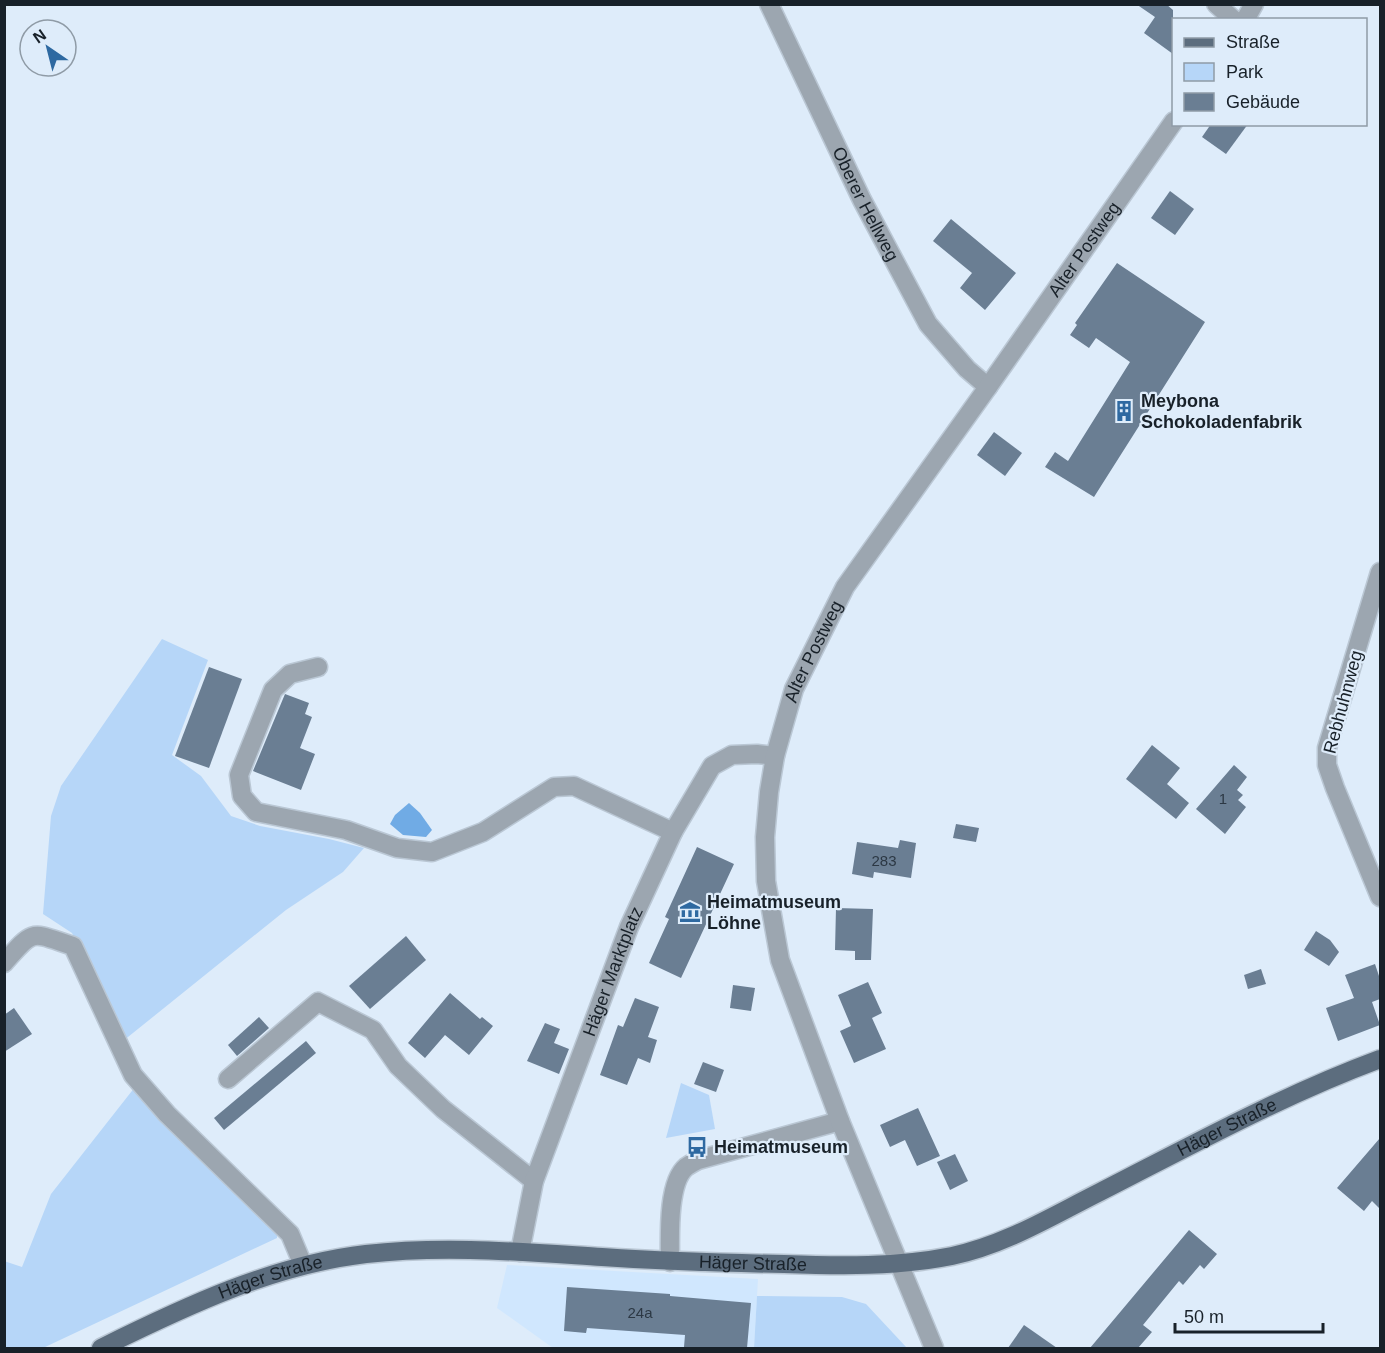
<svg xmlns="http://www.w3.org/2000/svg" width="1385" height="1353" viewBox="0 0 1385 1353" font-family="Helvetica,sans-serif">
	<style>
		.built { fill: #d0e7fe }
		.green { fill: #b6d6f8 }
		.water { fill: #70abe5 }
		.building { fill: #6a7e93 }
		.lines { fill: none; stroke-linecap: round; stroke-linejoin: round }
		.minor-casing { stroke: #bac7d4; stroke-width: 21 }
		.major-casing { stroke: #bac7d4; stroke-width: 21 }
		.minor { stroke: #9ca6b0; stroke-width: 18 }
		.major { stroke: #5c6d7e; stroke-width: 18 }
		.labels { text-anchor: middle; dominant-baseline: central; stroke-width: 4.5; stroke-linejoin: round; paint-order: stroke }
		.number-label { font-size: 15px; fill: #2c3844 }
		.street-label { font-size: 18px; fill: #182129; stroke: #deecfa }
		.poi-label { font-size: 18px; font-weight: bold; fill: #182129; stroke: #deecfa; text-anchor: start }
	</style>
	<rect width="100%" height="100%" fill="#deecfa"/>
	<polygon class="built" points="507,1265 758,1279 754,1348 553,1348 497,1308"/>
	<g class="green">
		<polygon points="162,639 208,660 172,755 201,776 231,816 260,826 329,839 364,848 343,872 286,910 123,1041 72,933 43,914 51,816 61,786"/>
		<polygon points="681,1083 709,1095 715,1129 666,1138"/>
		<polygon points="135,1087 277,1230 277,1238 43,1348 5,1348 4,1261 22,1267 51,1194"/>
		<polygon points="757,1296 842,1297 866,1304 907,1348 754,1348"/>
	</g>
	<polygon class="water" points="409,803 420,813 432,830 426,837 403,835 390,824 395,815"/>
	<g class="building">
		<polygon points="1136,4 1166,4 1173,10 1173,54 1144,33 1155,17"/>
		<polygon points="1211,124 1248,124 1226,154 1202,137"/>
		<polygon points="1170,191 1194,209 1175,235 1151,218"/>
		<polygon points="951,219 1016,273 985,310 960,288 972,273 933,241"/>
		<polygon points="1117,263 1205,322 1094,497 1045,467 1055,452 1068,461 1130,362 1096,338 1089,348 1070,335 1077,325 1075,323"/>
		<polygon points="994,432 1022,453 1005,476 977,455"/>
		<polygon points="209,667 242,679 209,768 175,756"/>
		<polygon points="285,694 309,703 305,714 312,717 300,748 315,754 301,790 253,771"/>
		<polygon points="1152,745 1180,768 1167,784 1189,803 1176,819 1126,779"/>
		<polygon points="1234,765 1247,777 1237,790 1243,795 1238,800 1246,807 1225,834 1196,809"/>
		<polygon points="956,824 979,828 976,842 953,838"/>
		<polygon points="900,840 916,843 911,878 874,872 873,878 852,874 857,842 898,848"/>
		<polygon points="697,847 734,864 681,978 649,963 669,919 665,917"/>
		<polygon points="836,908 873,909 871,960 855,960 855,951 835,950"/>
		<polygon points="1316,931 1330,940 1339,952 1329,966 1304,950"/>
		<polygon points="406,936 426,960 370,1009 349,986"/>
		<polygon points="1375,964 1380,979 1380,999 1372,1002 1380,1025 1338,1041 1326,1008 1354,998 1345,975"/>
		<polygon points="1261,969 1266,984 1248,989 1244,975"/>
		<polygon points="868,982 882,1013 872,1018 886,1049 854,1063 840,1031 851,1026 838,995"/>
		<polygon points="733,985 755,988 751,1011 730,1008"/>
		<polygon points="450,993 480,1019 482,1017 493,1026 469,1055 445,1035 425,1058 408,1043"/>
		<polygon points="635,998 659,1007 648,1037 657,1040 650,1063 638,1058 627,1085 600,1075 618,1025 623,1027"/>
		<polygon points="14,1008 32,1034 4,1052 4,1015"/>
		<polygon points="259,1017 269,1028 237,1056 228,1045"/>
		<polygon points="545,1023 560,1029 554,1043 569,1049 559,1074 527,1061"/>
		<polygon points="306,1041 316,1053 224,1130 214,1118"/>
		<polygon points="703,1062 724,1070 716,1092 694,1084"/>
		<polygon points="918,1108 940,1156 917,1166 905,1140 890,1147 880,1125"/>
		<polygon points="1380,1138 1380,1209 1372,1201 1364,1211 1337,1188"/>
		<polygon points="955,1154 968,1181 950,1190 937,1162"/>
		<polygon points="1189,1230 1217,1254 1204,1269 1200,1265 1183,1285 1179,1281 1143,1325 1152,1332 1138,1348 1090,1348"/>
		<polygon points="567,1287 670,1294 670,1296 751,1303 747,1348 684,1347 685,1335 587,1328 586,1333 564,1331"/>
		<polygon points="1024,1325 1057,1348 1008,1348"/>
	</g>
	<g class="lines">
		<defs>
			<g id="minor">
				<path id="s1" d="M769,4L862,200L928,324L967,369L988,387"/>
				<polyline points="1216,4 1234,20"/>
				<polyline points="1245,20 1254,4"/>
				<polyline points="1380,572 1327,748 1327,765 1335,788 1380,897"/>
				<polyline points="318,667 290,674 273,690 239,775 242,796 256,812 346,830 397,848 432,852 483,832 554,787 574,786 673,832"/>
				<path d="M4,963C35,928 30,932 73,946L133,1075L167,1114L290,1234L303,1265"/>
				<polyline points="228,1079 318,1002 373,1030 398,1066 443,1109 534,1181"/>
				<path id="s2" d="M520,1252L534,1181L629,927L673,832L712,766L732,755L757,754L775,756"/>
				<path d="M670,1262C670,1239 667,1183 686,1167C689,1165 694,1162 698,1160L840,1121"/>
				<path id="s3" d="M934,1348L840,1121L780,960L766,881L765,837L769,792L775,756L794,689L845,587L988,387L1174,121"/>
			</g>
			<g id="major">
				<path id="s4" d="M101,1348C184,1307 272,1265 366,1254C444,1245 523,1252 602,1257C663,1261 723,1263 784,1264C840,1266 897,1267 952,1256C1005,1245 1052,1216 1100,1192C1192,1145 1283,1095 1380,1059"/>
			</g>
		</defs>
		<use href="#minor" class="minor-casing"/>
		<use href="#major" class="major-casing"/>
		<use href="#minor" class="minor"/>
		<use href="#major" class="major"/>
	</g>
	<defs>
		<symbol id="building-bare" viewBox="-9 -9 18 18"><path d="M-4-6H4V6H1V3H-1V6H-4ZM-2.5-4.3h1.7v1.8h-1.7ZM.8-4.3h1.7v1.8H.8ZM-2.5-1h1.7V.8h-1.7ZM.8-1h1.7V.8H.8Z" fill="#2e69a1" stroke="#deecfa" stroke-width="2.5" paint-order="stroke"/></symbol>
		<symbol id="museum-bare" viewBox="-9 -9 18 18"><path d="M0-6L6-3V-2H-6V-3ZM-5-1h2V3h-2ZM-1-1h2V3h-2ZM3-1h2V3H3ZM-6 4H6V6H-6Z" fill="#2e69a1" stroke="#deecfa" stroke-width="2.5" paint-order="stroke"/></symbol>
		<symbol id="bus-bare" viewBox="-9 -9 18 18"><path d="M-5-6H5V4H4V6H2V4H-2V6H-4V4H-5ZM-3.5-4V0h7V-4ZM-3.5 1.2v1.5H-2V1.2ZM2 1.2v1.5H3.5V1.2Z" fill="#2e69a1" stroke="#deecfa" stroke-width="2.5" paint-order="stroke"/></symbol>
	</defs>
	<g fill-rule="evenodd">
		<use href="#building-bare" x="1109" y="396" width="30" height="30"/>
		<use href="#museum-bare" x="675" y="897" width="30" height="30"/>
		<use href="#bus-bare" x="682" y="1132" width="30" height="30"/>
	</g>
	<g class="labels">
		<g class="number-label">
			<text x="1223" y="798">1</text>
			<text x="884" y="860">283</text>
			<text x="640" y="1312">24a</text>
		</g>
		<g class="street-label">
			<text stroke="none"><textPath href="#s1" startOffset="222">Oberer Hellweg</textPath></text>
			<text stroke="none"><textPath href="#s3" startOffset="1221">Alter Postweg</textPath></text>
			<text stroke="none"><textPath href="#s3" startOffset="735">Alter Postweg</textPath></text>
			<text transform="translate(1343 702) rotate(-75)">Rebhuhnweg</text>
			<text stroke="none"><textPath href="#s2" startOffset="296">Häger Marktplatz</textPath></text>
			<text stroke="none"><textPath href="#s4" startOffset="1174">Häger Straße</textPath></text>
			<text stroke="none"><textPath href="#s4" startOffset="670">Häger Straße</textPath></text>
			<text stroke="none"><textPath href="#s4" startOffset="184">Häger Straße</textPath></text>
		</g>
		<g class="poi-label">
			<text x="1141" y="401">Meybona<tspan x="1141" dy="21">Schokoladenfabrik</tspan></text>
			<text x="707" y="902">Heimatmuseum<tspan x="707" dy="21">Löhne</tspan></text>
			<text x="714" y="1147">Heimatmuseum</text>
		</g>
	</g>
	<rect width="1385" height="1353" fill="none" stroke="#182129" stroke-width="12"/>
	<rect x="1172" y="18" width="195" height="108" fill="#deecfa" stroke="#8f9ba6" stroke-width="1.5"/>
	<rect x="1184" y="38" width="30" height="9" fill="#5c6d7e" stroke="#8f9ba6" stroke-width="1.5"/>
	<text x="1226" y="48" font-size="18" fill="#182129">Straße</text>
	<rect x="1184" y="63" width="30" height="18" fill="#b6d6f8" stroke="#8f9ba6" stroke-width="1.5"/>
	<text x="1226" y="78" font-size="18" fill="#182129">Park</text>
	<rect x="1184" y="93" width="30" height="18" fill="#6a7e93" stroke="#8f9ba6" stroke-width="1.5"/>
	<text x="1226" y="108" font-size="18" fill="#182129">Gebäude</text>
	<g transform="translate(48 48) rotate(325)"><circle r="28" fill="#deecfa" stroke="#8f9ba6" stroke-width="1.5"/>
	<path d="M0-4.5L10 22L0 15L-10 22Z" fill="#2e69a1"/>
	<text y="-9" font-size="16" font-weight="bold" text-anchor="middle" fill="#182129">N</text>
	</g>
	<path d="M1175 1323v9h148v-9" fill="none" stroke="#182129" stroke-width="3"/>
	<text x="1184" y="1323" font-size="18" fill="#182129" stroke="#deecfa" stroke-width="4.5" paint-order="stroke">50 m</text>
</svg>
